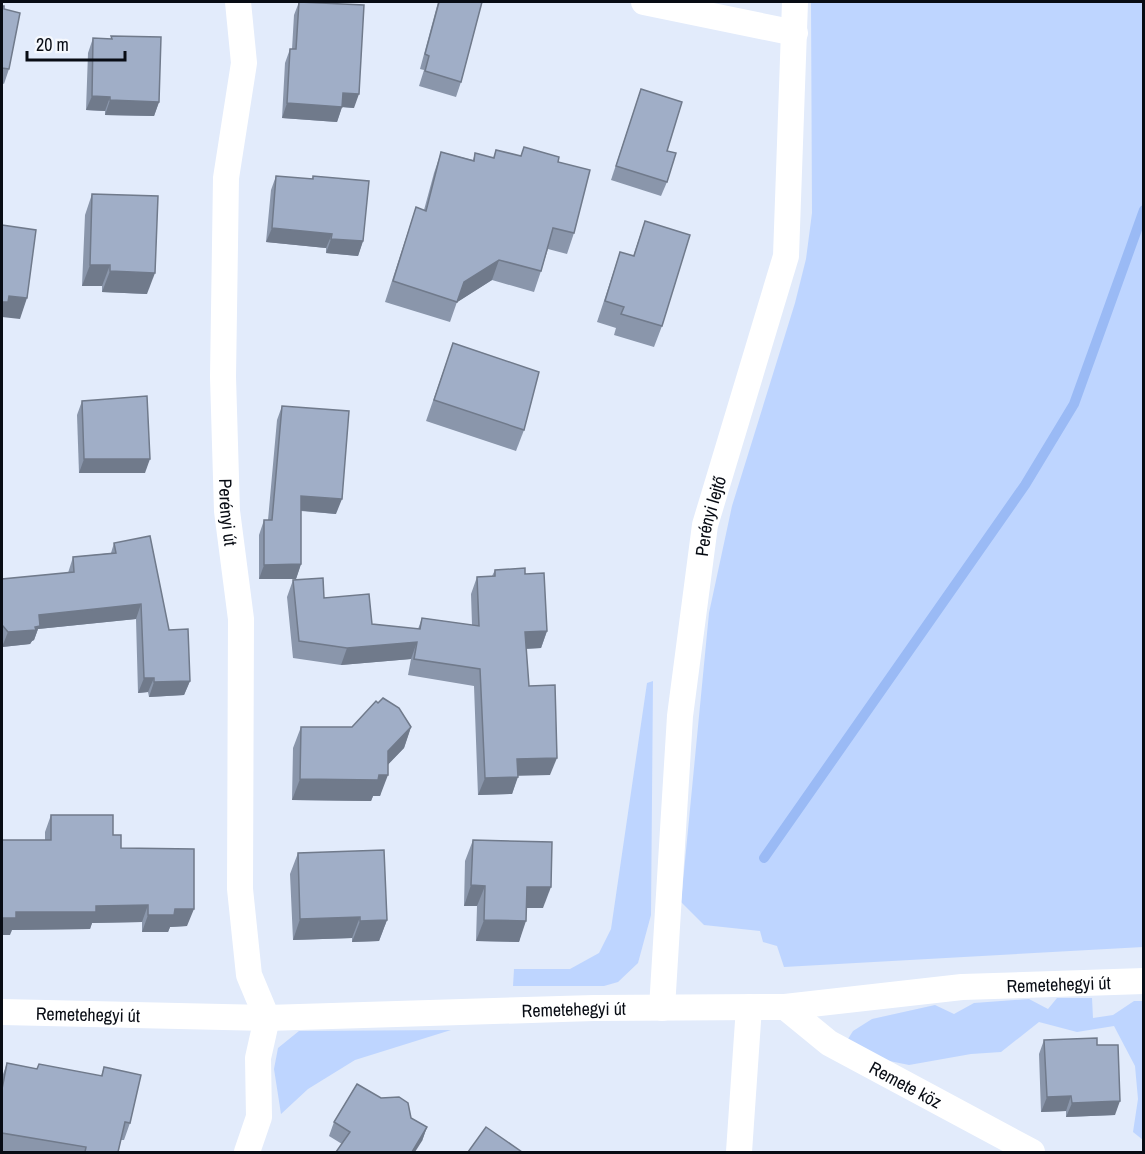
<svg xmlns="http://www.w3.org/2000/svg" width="1145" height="1154" viewBox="0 0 1145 1154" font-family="'Archivo Narrow',sans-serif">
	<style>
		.green { fill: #bed5ff }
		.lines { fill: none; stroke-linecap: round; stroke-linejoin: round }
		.stream { stroke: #9abaf5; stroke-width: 10 }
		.street { stroke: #fff; stroke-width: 26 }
		.wall { fill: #8a96ab }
		.shaded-wall { fill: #707a8b }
		.building { fill: #a0aec7; stroke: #707a8b; stroke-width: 1.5 }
		.labels { text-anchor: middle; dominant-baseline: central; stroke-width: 4.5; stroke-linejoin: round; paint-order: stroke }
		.street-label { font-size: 18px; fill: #080c14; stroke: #f5f8fd }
	</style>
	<rect width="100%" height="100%" fill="#e2ebfb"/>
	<g class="green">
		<polygon points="811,2 1143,2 1143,947 784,967 777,946 763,942 760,931 704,925 681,902 709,613 732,506 795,303 806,259 812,213"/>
		<polygon points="653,681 651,915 638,963 618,982 604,986 513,986 514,969 570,969 599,953 611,929 647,683"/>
		<polygon points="1057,998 1092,998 1093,1018 1113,1015 1134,1001 1143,1001 1143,1140 1133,1132 1138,1099 1135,1066 1114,1026 1077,1032 1039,1022 1001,1052 971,1054 909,1065 870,1057 848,1039 853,1031 872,1019 935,1005 954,1014 974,1003 1029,999 1048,1009"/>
		<polygon points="451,1030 355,1060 308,1089 281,1114 274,1069 278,1048 299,1031"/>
	</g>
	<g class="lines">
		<polyline class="stream" points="764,858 1025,485 1074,404 1144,210"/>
		<g class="street">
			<path id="s1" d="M238,2L244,63L226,178L223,377L227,511L241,619L240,889L249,975L267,1018L258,1058L259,1117L247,1152"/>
			<polyline points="644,2 795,33"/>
			<path id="s2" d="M785,1007L829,1043L1032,1152"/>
			<path id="s3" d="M662,1008L680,716L705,525L786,256L795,2"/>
			<path id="s4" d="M2,1012L267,1018L594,1008L785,1007L962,987L1144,981"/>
			<polyline points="739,1152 749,1007"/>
		</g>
	</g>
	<g class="wall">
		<polygon points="299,2 354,108 342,107 337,122 282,118 285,63 290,49 292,49 294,15"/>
		<polygon points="438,2 482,2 461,82 456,97 419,86 424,70 420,69"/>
		<polygon points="2,6 4,9 9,69 4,84 2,83"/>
		<polygon points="111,36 159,102 154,116 105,115 105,111 86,110 88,53 93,38 111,39"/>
		<polygon points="641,89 667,151 667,182 661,196 611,180"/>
		<polygon points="496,150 521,156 558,162 574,233 567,254 548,249 541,271 534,292 492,280 457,302 450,322 385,302 416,207 424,210 434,173 441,152 473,160 475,153 493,158"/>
		<polygon points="276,176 312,179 313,176 363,241 358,256 326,253 326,248 266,242 271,190"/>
		<polygon points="92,194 147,294 102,292 102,286 82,286 85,215"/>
		<polygon points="645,221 662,326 654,347 614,335 616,328 597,322 620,252 633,256"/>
		<polygon points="453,343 524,430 516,451 426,421"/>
		<polygon points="82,401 145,473 79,473 77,415"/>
		<polygon points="282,406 336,514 301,511 301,564 296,579 259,579 259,535 264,520 268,520 277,420"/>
		<polygon points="114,543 169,630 190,681 184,695 149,697 148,692 138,693 136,619 38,629 34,640 32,641 30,644 2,647 2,579 68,573 73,557 111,553"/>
		<polygon points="495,570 525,574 547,631 541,648 526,649 529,686 550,775 518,775 512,794 478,795 474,686 408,675 411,659 341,665 293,658 287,597 293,580 372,624 418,629 422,618 472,625 471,594 477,577 492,576"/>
		<polygon points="301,727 411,727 404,748 388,764 380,796 373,796 371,801 292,800 293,748"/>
		<polygon points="51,815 113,835 121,848 187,926 170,927 168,932 142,932 142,922 92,923 90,929 12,930 10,935 45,840 45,832"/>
		<polygon points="473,840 543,908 527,908 519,942 476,941 477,906 464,906 465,861"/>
		<polygon points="298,853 387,920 379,941 352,942 352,938 293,940 290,874"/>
		<polygon points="1044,1040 1097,1045 1115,1115 1066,1117 1066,1111 1041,1112 1039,1054"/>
		<polygon points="7,1063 37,1069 101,1076 104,1067 130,1123 124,1140 121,1140 118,1152 10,1152 2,1151 2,1077"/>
		<polygon points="411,1118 427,1127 422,1141 342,1144 329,1136 334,1122"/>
	</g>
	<g class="shaded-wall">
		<polygon points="343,93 359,94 354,108 342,107 337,122 282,118 287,103"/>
		<polygon points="92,96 110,97 105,111 86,110"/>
		<polygon points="110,100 159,102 154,116 105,115"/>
		<polygon points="272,228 332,234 326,248 266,242"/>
		<polygon points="331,239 363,241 358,256 326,253"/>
		<polygon points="499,260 492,280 456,303 464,282"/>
		<polygon points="90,265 110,265 102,286 82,286"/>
		<polygon points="110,271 155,273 147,294 102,292"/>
		<polygon points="9,296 27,298 20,319 2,317 2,320 2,302"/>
		<polygon points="84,459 150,459 145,473 79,473"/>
		<polygon points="301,496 342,499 336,514 295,510"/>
		<polygon points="301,564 296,579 259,579 264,565"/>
		<polygon points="141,604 136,619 38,629 34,640 32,641 30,644 2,647 8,632 39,615"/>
		<polygon points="547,631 541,648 519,649 525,632"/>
		<polygon points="417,642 411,659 341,665 347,648"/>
		<polygon points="144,678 154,678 148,692 138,693"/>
		<polygon points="190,681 184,695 149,697 154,682"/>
		<polygon points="411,727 404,748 381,772 388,751"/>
		<polygon points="557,758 550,775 511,776 517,759"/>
		<polygon points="379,775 388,775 380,796 373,796 371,801 292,800 300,779"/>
		<polygon points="518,777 512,794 478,795 485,778"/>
		<polygon points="471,885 485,886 477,906 464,906"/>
		<polygon points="527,887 551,887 543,908 520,908"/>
		<polygon points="148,905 142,922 92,923 90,929 12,930 10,935 2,935 2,918 16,912 96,906"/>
		<polygon points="175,909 194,909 187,926 170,927 168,932 142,932 148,915"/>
		<polygon points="360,917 352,938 293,940 300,919"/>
		<polygon points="387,920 379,941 352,942 360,921"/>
		<polygon points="484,920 526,921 519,942 476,941"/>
		<polygon points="1071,1096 1066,1111 1041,1112 1047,1097"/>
		<polygon points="1120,1101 1115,1115 1066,1117 1072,1103"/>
		<polygon points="427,1127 422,1141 415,1152 412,1152"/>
	</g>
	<g class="building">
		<polygon points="299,2 364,5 359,94 343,93 342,107 287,103 290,49 296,49"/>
		<polygon points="439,2 482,2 461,82 425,71 429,56 425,54"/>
		<polygon points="2,6 4,6 4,9 20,13 9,69 2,68"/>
		<polygon points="111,36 161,37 159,102 110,100 110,97 92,96 93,38 112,39"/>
		<polygon points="641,89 682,102 667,151 676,153 667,182 616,166"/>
		<polygon points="524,147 559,157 558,162 590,170 574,233 553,228 541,271 499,260 464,282 457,302 393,281 416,207 426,211 441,152 474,161 475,153 494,158 496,150 521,156"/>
		<polygon points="276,176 313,179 313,176 369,181 363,241 331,239 332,234 272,228"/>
		<polygon points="92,194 158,196 155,273 110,271 110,265 90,265"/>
		<polygon points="645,221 690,235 662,326 621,314 624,307 605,301 620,252 634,256"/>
		<polygon points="2,225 36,230 27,298 9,296 8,302 2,302"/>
		<polygon points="453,343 539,372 524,430 434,400"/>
		<polygon points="147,396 150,459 84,459 82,401"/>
		<polygon points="282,406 349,411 342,499 301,496 301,564 264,565 264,520 272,520"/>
		<polygon points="150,536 169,630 188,629 190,681 154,682 154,678 144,678 141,604 39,615 40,626 35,627 36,630 8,632 3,626 2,626 2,579 74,572 73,557 116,553 114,543"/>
		<polygon points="525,568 525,574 544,573 547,631 525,632 529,686 555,685 557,758 517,759 518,777 485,778 480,669 414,659 417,642 347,648 299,641 293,580 323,578 324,598 369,594 372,624 420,629 422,618 479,626 477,577 495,576 495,570"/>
		<polygon points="383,698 399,708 411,727 388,751 388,775 379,775 378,780 300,779 301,727 352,727 376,701 378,703"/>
		<polygon points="51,815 113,815 113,835 121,835 121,848 194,849 194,909 175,909 174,915 148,915 148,905 96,906 96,912 16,912 16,918 2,918 2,840 51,840"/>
		<polygon points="473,840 552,842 551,887 527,887 526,921 484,920 485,886 471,885"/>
		<polygon points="384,850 387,920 360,921 360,917 300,919 298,853"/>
		<polygon points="1097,1038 1097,1045 1118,1045 1120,1101 1072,1103 1071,1096 1047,1097 1044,1040"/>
		<polygon points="7,1063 37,1069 39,1064 102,1076 104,1067 141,1075 130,1123 125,1122 118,1152 85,1152 86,1147 2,1133 2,1089"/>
		<polygon points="357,1084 381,1098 399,1097 408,1103 411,1118 427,1127 412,1152 336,1152 350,1132 334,1122"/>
		<polygon points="486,1127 522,1152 468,1152"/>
	</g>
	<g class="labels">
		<g class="street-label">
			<text stroke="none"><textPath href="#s1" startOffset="512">Perényi út</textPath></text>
			<text stroke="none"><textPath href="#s3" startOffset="495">Perényi lejtő</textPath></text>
			<text stroke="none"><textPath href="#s4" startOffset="1058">Remetehegyi út</textPath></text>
			<text stroke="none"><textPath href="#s4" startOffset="572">Remetehegyi út</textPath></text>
			<text stroke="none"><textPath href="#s4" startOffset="86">Remetehegyi út</textPath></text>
			<text stroke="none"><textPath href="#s2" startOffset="144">Remete köz</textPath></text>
		</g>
	</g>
	<rect width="1145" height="1154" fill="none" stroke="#080c14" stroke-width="6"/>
	<path d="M27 51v9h98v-9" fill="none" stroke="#080c14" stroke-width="3"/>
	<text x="36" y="51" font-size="18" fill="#080c14" stroke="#f5f8fd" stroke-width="4.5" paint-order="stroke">20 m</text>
</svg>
